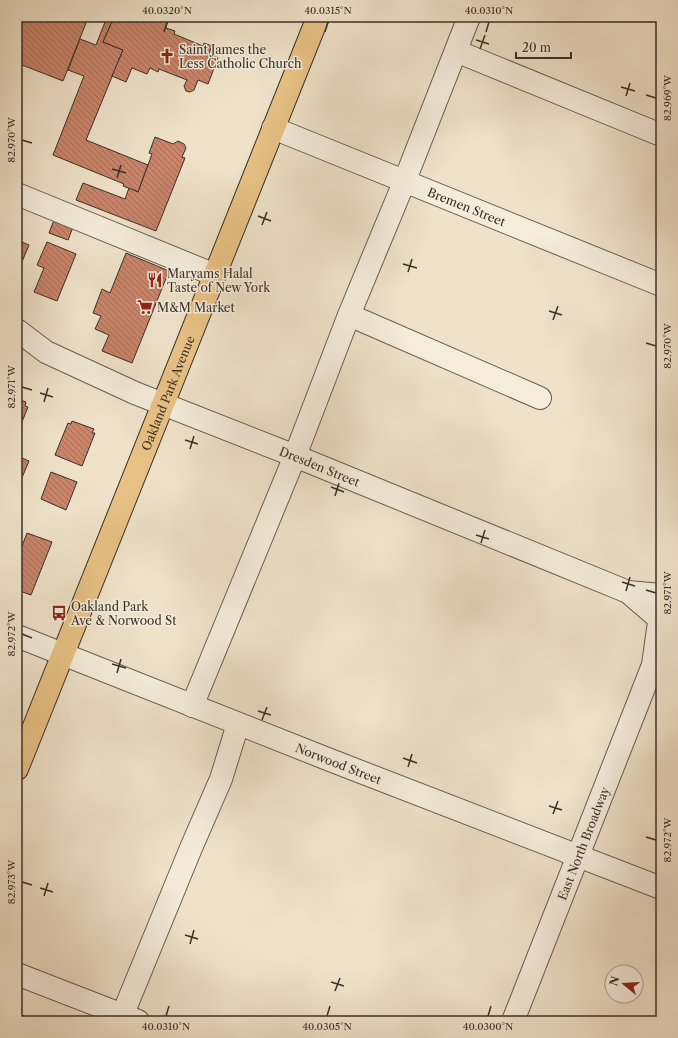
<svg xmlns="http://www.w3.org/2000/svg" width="678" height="1038" viewBox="0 0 678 1038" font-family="'Libre Caslon Text',serif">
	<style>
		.building { fill: url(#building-back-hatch); stroke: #3a3026 }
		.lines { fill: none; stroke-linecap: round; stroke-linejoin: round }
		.minor-casing { stroke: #675c4f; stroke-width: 24 }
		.major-casing { stroke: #3a3026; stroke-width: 24 }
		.minor { stroke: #f5ecdc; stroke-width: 22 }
		.major { stroke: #e8c184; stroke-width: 22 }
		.ticks { fill: none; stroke: #3a3026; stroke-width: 1.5 }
		.labels { text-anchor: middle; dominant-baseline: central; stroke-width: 3; stroke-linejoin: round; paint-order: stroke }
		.poi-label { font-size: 12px; fill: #3a3026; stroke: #f5ecdc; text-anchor: start }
		.street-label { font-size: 12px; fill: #3a3026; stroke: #f5ecdc }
		.neatline { fill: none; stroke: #3a3026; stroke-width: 1.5 }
		.ticks-label { font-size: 10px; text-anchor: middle; fill: #3a3026 }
	</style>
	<defs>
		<pattern id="building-back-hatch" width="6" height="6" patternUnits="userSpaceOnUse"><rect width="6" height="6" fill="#cb8469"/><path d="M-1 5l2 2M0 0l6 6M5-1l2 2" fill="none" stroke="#a66c56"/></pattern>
	</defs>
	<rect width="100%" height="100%" fill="#efe2c9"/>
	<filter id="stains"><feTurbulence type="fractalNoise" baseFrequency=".005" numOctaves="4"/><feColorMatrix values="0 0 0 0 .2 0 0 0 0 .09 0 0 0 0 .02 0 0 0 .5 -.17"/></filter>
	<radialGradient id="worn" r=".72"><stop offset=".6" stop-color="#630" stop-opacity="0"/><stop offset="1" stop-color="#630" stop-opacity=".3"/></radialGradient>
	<g class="building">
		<polygon points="17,17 88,18 63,81 17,63"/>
		<polygon points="107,17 114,17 103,42 123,50 86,140 148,165 138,192 123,186 124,184 53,155 84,76 68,70 80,39 96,45"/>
		<polygon points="114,17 129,22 131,17 158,17 168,21 166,28 175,31 174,34 203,46 204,43 212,46 209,54 218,58 208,84 198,80 194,90 190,92 186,91 184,86 187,80 159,69 158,72 150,68 147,74 132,68 126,82 112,76 123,50 103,42"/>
		<polygon points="155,137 173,144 178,141 184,144 186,148 182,157 185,158 156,231 76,200 83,183 125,199 129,188 138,192 152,154 149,153"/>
		<polygon points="56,215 75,222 68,240 49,233"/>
		<polygon points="17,240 29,245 21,264 17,263"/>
		<polygon points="47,242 76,254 57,301 34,292 44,268 37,265"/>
		<polygon points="126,253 169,271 132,363 102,351 109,335 95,329 101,316 93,313 102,289 110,293"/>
		<polygon points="17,399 26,402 25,406 28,407 17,434"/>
		<polygon points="72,421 94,429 92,433 95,433 82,466 55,455 68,423 71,424"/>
		<polygon points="17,456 29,461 21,480 17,478"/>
		<polygon points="51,472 77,482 66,510 41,499"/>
		<polygon points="27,533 52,542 31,595 17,590 17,559"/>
		<polygon points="17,1013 36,1021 17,1021"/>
	</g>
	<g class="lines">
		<defs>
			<g id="minor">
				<polyline points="456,51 661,135"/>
				<path id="s1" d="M273,128L661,285"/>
				<polyline points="17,194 215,275"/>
				<polyline points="349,315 540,398"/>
				<path id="s2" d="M17,330L46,352L135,393L295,456L628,592L657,617"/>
				<polyline points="628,592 661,595"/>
				<path id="s3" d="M17,636L330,760L661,888"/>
				<polyline points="192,706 295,456 349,315 405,180 469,17"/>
				<polyline points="17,974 138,1021"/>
				<polyline points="120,1021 191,848 221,779 238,724"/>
				<path id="s4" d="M513,1021L653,665L659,622"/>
			</g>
			<g id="major">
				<path id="s5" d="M17,769L318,17"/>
			</g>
		</defs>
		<use href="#minor" class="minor-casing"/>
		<use href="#major" class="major-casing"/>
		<use href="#minor" class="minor"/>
		<use href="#major" class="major"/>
	</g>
	<path class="ticks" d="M164,32L167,22M325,32L328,22M486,32L489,22M476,40L489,44M480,49L485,35M621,87L635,91M646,95L656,98M626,96L630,83M22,140L32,143M112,169L126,173M117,178L121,165M258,216L271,221M262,225L267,212M403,264L417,268M408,272L412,259M549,311L562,315M553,320L558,306M646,343L656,346M22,387L32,390M40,393L53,397M44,402L48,388M185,440L198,444M190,449L194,436M331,487L344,492M335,496L339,483M476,535L489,539M481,543L485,530M622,582L635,586M646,590L656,593M626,591L630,577M22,634L32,638M112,664L126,668M117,673L121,659M258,711L271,715M262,720L267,707M403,758L417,763M408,767L412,754M549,806L562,810M553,814L558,801M646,837L656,840M22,882L32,885M40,888L53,892M44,896L48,883M185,935L198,939M190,944L194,930M331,982L344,986M335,991L340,978M166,1016L169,1006M327,1016L330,1006M488,1016L491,1006"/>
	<defs>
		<symbol id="church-bare" viewBox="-9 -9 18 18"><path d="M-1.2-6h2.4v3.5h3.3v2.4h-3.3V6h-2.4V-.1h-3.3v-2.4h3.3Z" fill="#8f2418" stroke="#f5ecdc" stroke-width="2.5" paint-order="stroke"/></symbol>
		<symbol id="restaurant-bare" viewBox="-9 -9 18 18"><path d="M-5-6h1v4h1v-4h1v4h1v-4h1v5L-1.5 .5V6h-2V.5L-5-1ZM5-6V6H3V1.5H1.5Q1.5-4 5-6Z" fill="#8f2418" stroke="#f5ecdc" stroke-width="2.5" paint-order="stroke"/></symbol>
		<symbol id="supermarket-bare" viewBox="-9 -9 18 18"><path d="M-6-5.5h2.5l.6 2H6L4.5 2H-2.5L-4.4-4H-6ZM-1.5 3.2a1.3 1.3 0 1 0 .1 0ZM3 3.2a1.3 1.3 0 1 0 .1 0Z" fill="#8f2418" stroke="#f5ecdc" stroke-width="2.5" paint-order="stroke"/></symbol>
		<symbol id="bus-bare" viewBox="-9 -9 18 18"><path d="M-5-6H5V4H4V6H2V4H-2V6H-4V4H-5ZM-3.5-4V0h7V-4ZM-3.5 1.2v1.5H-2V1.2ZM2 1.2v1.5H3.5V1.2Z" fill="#8f2418" stroke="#f5ecdc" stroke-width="2.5" paint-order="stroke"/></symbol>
	</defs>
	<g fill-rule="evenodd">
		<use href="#church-bare" x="156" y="45" width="22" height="22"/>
		<use href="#restaurant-bare" x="144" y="269" width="22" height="22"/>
		<use href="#supermarket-bare" x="134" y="296" width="22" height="22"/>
		<use href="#bus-bare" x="48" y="602" width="22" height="22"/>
	</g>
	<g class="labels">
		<g class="poi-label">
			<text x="179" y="49">Saint James the<tspan x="179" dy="14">Less Catholic Church</tspan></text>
			<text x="167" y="273">Maryams Halal<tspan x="167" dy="14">Taste of New York</tspan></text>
			<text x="157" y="307">M&amp;M Market</text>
			<text x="71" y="606">Oakland Park<tspan x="71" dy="14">Ave &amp; Norwood St</tspan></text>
		</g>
		<g class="street-label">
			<text stroke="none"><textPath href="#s1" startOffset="209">Bremen Street</textPath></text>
			<text stroke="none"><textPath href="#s5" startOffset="405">Oakland Park Avenue</textPath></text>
			<text stroke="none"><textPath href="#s2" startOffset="333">Dresden Street</textPath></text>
			<text stroke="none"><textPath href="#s3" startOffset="346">Norwood Street</textPath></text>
			<text stroke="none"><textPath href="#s4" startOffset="191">East North Broadway</textPath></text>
		</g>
	</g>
	<rect width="678" height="1038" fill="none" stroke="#efe2c9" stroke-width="44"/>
	<g transform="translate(624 984) rotate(288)"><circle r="19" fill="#f5ecdc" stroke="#aaa193"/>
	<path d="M0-3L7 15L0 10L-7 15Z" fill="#8f2418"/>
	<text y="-6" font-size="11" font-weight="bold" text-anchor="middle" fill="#3a3026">N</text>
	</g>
	<path d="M516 52v6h55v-6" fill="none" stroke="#3a3026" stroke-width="2"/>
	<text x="522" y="52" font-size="12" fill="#3a3026" stroke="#f5ecdc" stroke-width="3" paint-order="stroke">20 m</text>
	<rect x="22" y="22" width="634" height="994" class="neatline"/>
	<g class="ticks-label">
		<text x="167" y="14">40.0320°N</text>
		<text x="328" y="14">40.0315°N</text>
		<text x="489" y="14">40.0310°N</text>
		<text transform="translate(667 98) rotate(-90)" y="4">82.969°W</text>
		<text transform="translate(11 140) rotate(-90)" y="4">82.970°W</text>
		<text transform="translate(667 346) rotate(-90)" y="4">82.970°W</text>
		<text transform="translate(11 387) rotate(-90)" y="4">82.971°W</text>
		<text transform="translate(667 593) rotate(-90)" y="4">82.971°W</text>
		<text transform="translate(11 634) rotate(-90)" y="4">82.972°W</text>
		<text transform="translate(667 840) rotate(-90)" y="4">82.972°W</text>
		<text transform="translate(11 882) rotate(-90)" y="4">82.973°W</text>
		<text x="166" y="1030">40.0310°N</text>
		<text x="327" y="1030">40.0305°N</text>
		<text x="488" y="1030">40.0300°N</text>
	</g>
	<rect width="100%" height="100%" filter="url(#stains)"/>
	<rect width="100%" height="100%" fill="url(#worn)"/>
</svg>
